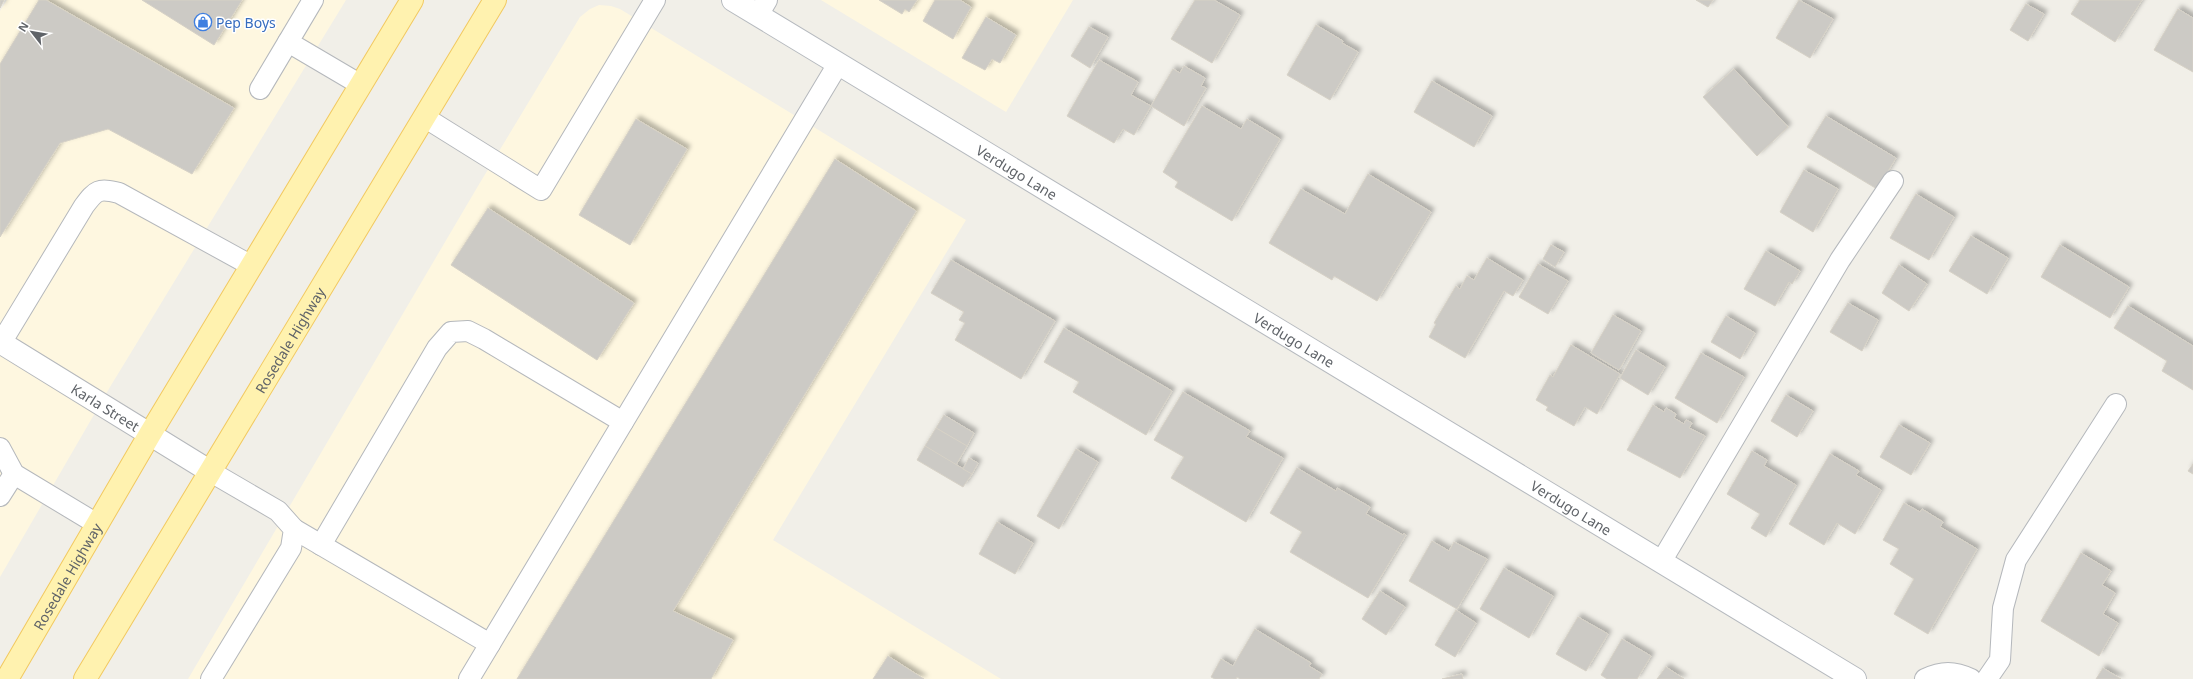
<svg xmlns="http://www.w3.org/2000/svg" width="2193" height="679" viewBox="0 0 2193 679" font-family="'Noto Sans',sans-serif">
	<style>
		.commercial { fill: #fef7e0 }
		.building { fill: #cccac5; stroke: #d6d1c6; filter: url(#shadow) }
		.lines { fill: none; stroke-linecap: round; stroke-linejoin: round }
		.lane-casing { stroke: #b5b8bc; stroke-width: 22 }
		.street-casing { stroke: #b5b8bc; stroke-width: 24 }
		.secondary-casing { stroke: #b6babf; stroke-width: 24 }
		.primary-casing { stroke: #f2c960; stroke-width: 24 }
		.lane { stroke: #fff; stroke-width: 20 }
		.street { stroke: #fff; stroke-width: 22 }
		.secondary { stroke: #fff; stroke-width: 22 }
		.primary { stroke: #fff2af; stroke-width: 22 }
		.labels { text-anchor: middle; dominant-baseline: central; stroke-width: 3; stroke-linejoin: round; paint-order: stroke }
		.shop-label { font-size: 14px; fill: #366cbe; stroke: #fff; text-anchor: start }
		.street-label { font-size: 14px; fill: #5f6368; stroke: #fff }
	</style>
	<defs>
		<filter id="shadow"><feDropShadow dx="3.5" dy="-3.5" stdDeviation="2" flood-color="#0004"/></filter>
	</defs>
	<rect width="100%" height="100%" fill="#f1efe8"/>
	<g class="commercial">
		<polygon points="7,0 346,0 110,387 0,577 0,11"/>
		<polygon points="821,0 1073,0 1006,112"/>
		<polygon points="599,5 611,6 620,9 966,220 773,540 1001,679 188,679 478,186 580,17 590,9"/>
	</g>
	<g class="building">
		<polygon points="0,0 4,0 0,8"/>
		<polygon points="39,0 46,0 234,108 192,174 108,129 60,143 0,237 0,64"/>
		<polygon points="142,0 242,0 214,45"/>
		<polygon points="879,0 917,0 909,12 905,9 902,14"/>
		<polygon points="935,0 960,0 971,7 953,39 923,21"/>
		<polygon points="1195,0 1214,0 1240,15 1212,63 1171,39"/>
		<polygon points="1696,0 1713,0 1708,7"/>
		<polygon points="1799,0 1833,19 1810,58 1776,38"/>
		<polygon points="2080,0 2142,0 2115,42 2071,14"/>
		<polygon points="2026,4 2044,14 2028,41 2010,30"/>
		<polygon points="2178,9 2193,18 2193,72 2154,50"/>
		<polygon points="986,17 1016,35 1000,63 992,59 985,70 962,58"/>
		<polygon points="1316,25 1343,41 1342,43 1358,52 1330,100 1287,75"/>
		<polygon points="1089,27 1108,37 1090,68 1071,56"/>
		<polygon points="1099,60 1138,82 1131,95 1151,106 1134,135 1123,129 1114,143 1067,116"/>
		<polygon points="1184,66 1205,78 1201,86 1206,88 1184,126 1151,106 1173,69 1180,73"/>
		<polygon points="1734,69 1788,127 1757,156 1703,97"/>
		<polygon points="1432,81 1492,116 1474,147 1414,112"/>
		<polygon points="1202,106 1241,129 1247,119 1280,139 1232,221 1175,187 1178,182 1163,172"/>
		<polygon points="1826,116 1896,158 1877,189 1807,147"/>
		<polygon points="636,119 687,149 630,245 579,215"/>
		<polygon points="835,159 916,211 673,611 733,640 711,679 517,679"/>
		<polygon points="1804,170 1838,189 1813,232 1780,212"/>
		<polygon points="1368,174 1431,212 1377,301 1334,276 1332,280 1269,243 1301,189 1345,214"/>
		<polygon points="1916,194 1954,217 1929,260 1890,238"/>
		<polygon points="488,208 634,303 597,360 451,265"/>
		<polygon points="1971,236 2008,258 1987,294 1949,271"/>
		<polygon points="1551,245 1564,252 1555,267 1543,259"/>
		<polygon points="2060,245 2129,287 2110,318 2041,277"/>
		<polygon points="1766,251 1800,271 1792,284 1789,282 1775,306 1744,289"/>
		<polygon points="1487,258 1523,280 1513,296 1504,291 1465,358 1429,337 1436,324 1434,323 1456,286 1460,289 1467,276 1474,280"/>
		<polygon points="951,260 1055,321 1021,379 955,340 965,323 959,320 964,312 931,293"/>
		<polygon points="1538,264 1568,281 1548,314 1519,297"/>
		<polygon points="1899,265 1927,284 1909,311 1882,293"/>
		<polygon points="1848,303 1878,320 1862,351 1830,332"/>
		<polygon points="2128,306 2193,346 2193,390 2162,371 2167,361 2114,328"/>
		<polygon points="1613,315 1641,331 1619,370 1591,353"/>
		<polygon points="1726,316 1755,333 1740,359 1711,342"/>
		<polygon points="1064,328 1172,391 1146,435 1073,392 1079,382 1044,362"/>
		<polygon points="1571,345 1620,374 1597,414 1585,407 1574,426 1546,410 1548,407 1536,400 1550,375 1553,377"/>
		<polygon points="1636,350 1665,367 1648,395 1620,378"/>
		<polygon points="1701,353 1744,377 1717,423 1675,398"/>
		<polygon points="1183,392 1250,431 1246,437 1283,458 1246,522 1171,478 1184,457 1154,440"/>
		<polygon points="1786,395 1813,411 1797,437 1771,421"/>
		<polygon points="1653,405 1664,412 1666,408 1676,414 1674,418 1684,424 1686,420 1692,423 1689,428 1705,436 1680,478 1627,450"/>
		<polygon points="944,415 974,433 967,446 936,428"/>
		<polygon points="1899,425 1930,443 1911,475 1880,457"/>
		<polygon points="936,428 967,446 956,465 925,446"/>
		<polygon points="925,446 972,474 963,487 917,460"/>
		<polygon points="1076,449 1098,462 1059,529 1037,516"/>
		<polygon points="1752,451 1767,460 1764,466 1796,485 1766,537 1751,528 1760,514 1727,494"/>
		<polygon points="1830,454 1859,471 1856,475 1881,490 1855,534 1837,523 1824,545 1789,524"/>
		<polygon points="969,458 978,463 972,474 963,469"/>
		<polygon points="2193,464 2193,474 2188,471"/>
		<polygon points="1297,468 1336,491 1337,488 1370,507 1366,514 1403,535 1404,533 1406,535 1368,598 1290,552 1302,532 1270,513"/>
		<polygon points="1904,503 1920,512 1922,509 1943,522 1940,527 1977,549 1928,634 1894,614 1914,579 1890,564 1899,549 1883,540"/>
		<polygon points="997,522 1033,543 1015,574 979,554"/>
		<polygon points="1432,541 1449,551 1454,542 1487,559 1457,609 1409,581"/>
		<polygon points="2081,553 2111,571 2102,585 2115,593 2103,614 2118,623 2099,656 2041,621"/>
		<polygon points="1504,568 1553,596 1529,638 1480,609"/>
		<polygon points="1380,591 1405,607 1386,635 1362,619"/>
		<polygon points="1456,610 1476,623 1455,657 1435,645"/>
		<polygon points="1578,617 1608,634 1586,671 1556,654"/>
		<polygon points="1255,629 1311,663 1309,666 1322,674 1319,679 1240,679 1237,677 1236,679 1215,679 1211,677 1221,659 1233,666"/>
		<polygon points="1622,639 1651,656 1637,679 1607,679 1601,675"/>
		<polygon points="888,656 924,679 873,679"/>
		<polygon points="1666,667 1684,679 1657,679"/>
		<polygon points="2103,668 2121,679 2096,679"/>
		<polygon points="1462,674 1463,679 1442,679"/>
	</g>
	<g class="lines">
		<defs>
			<g id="lane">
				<polyline points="313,0 288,42 361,85"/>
				<polyline points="758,15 767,0"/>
				<polyline points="260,89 288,42"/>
				<polyline points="424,117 541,190 655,0"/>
				<path d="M1,343L84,206C96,190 98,188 119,193L252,266"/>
				<polyline points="0,448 14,474 97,524"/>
				<polyline points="211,472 278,511 294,529 291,548 211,679"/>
				<polyline points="0,496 14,474"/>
				<polyline points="294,529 490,644 838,64"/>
				<polyline points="321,545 437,348 451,332 468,331 484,339 623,422"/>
				<polyline points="1661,562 1840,260 1893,181"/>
				<polyline points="469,679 490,644"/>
				<path d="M1925,679C1942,671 1954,671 1971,679"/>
				<polyline points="1987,679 2000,660 2003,608 2016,560 2116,404"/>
			</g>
			<g id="street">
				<path id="s1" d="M0,342L211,472"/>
			</g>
			<g id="secondary">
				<path id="s2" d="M733,0L1855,679"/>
			</g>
			<g id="primary">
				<path id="s3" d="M7,679L150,434L412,0"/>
				<path id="s4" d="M85,679L495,0"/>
			</g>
		</defs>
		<use href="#lane" class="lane-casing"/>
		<use href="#street" class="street-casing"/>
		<use href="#secondary" class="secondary-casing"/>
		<use href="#primary" class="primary-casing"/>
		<use href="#lane" class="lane"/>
		<use href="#street" class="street"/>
		<use href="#secondary" class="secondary"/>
		<use href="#primary" class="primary"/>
	</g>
	<defs>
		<symbol id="shop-ring" viewBox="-11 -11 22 22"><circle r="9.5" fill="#fff" stroke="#3f7fe0" stroke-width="1.5"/><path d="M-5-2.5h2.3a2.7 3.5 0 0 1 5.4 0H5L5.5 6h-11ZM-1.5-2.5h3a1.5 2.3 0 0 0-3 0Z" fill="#3f7fe0"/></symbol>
	</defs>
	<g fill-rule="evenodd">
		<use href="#shop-ring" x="193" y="12" width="20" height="20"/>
	</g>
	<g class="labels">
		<g class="shop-label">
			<text x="216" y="22">Pep Boys</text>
		</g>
		<g class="street-label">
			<text stroke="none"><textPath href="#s2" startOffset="332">Verdugo Lane</textPath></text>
			<text stroke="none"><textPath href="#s4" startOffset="396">Rosedale Highway</textPath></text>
			<text stroke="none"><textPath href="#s2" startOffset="656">Verdugo Lane</textPath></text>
			<text stroke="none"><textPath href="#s1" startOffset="124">Karla Street</textPath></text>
			<text stroke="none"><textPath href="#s2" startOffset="980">Verdugo Lane</textPath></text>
			<text stroke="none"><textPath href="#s3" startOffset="119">Rosedale Highway</textPath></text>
		</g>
	</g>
	<g transform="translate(32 32) rotate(301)" stroke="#ffffff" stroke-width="3" paint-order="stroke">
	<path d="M0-3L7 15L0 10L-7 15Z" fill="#5f6368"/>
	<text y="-6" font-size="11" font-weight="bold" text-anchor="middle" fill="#5f6368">N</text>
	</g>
</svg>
